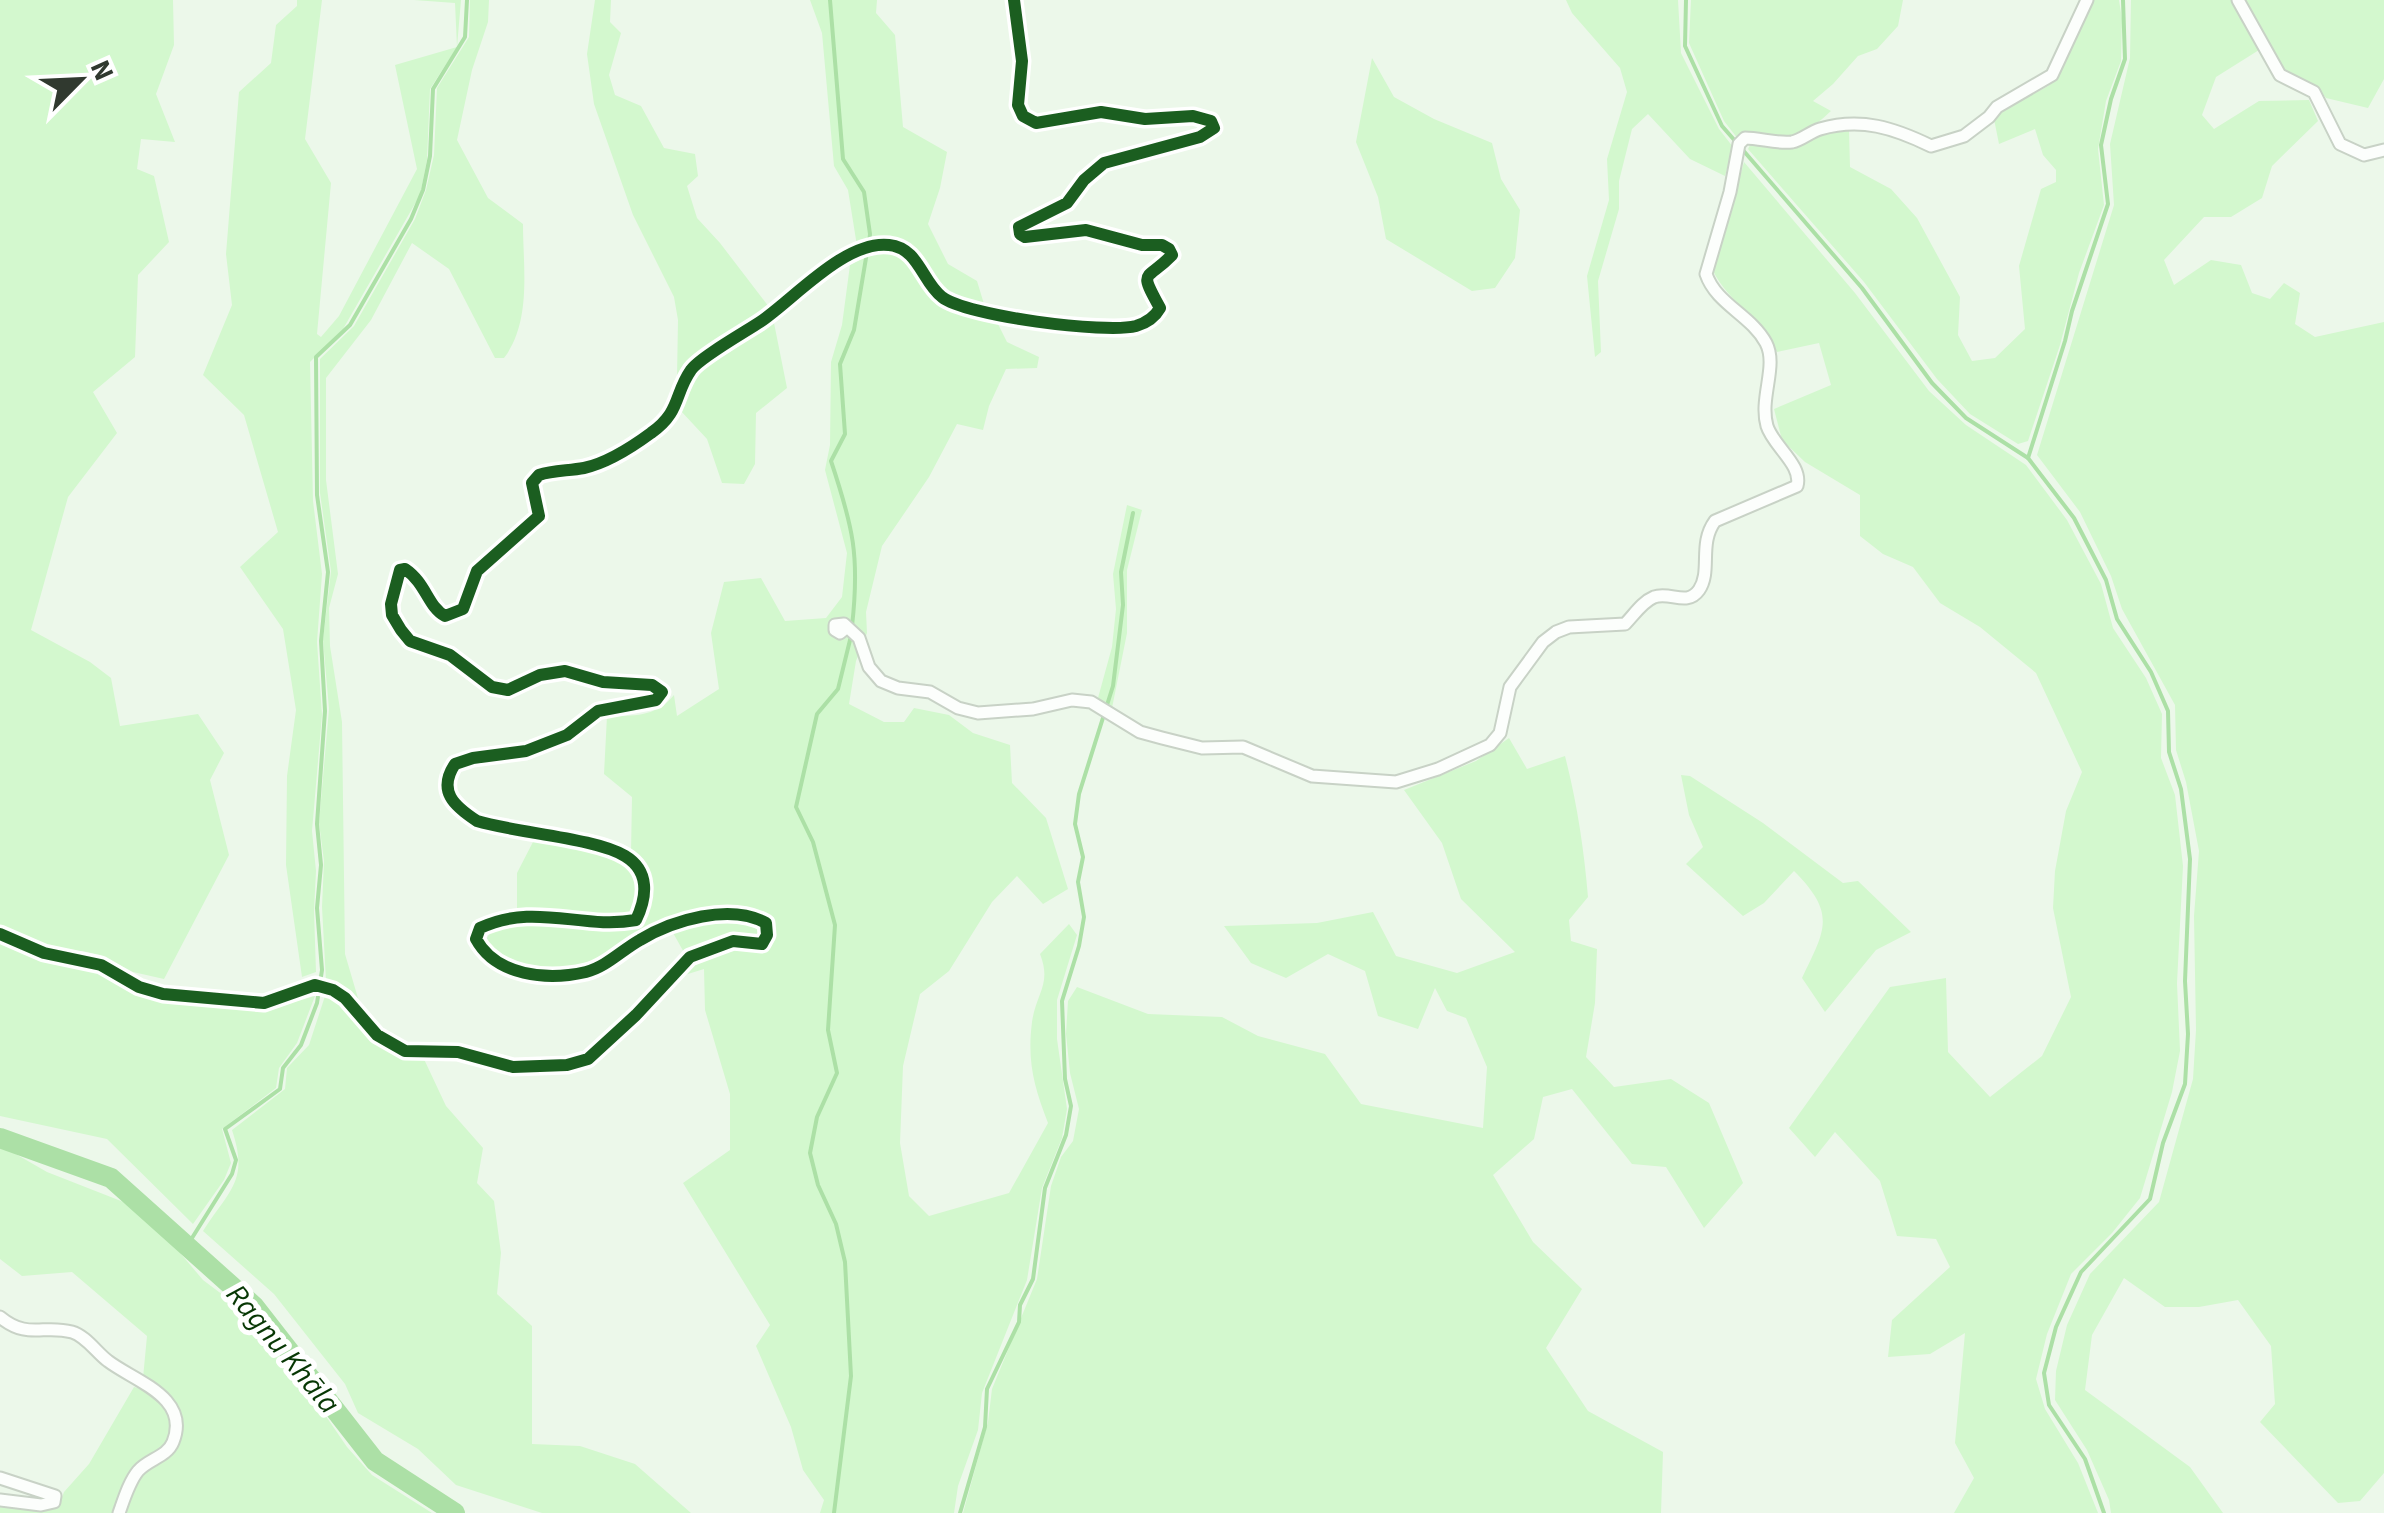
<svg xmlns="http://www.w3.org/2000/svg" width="2384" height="1513" viewBox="0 0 2384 1513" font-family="'Source Sans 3',sans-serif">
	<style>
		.green { fill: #d3f8ce }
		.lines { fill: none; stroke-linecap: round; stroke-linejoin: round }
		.stream { stroke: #ace0a6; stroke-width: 4 }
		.river { stroke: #ace0a6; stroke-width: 20 }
		.minor-casing { stroke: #c8d2c6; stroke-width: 15 }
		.minor { stroke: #fcfefc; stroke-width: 11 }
		.cycleway-casing { stroke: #fff; stroke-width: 19 }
		.cycleway { stroke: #1b5e20; stroke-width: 12 }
		.labels { text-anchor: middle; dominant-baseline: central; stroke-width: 10; stroke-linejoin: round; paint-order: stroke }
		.water-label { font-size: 30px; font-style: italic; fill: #073704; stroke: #fff }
	</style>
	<rect width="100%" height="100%" fill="#ecf8ea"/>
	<g class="green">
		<polygon points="0,0 173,0 174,45 156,94 175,142 141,139 137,169 154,176 169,242 138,275 135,357 93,392 117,433 68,497 31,630 90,662 111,678 120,726 198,714 224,753 210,780 229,855 164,979 133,972 100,955 82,951 58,952 27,941 0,927"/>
		<polygon points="297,0 322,0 305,139 331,183 317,334 321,337 339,316 417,169 395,65 457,47 455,3 414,0 461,0 457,47 430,89 427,160 420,195 343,329 310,362 313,501 322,574 317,642 322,715 312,831 316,871 314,911 316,972 302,977 286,865 287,776 296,710 283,629 240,567 278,532 244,415 203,375 232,305 226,254 239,92 271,63 276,25 297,6"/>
		<path d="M470,0H489L488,22L472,70L457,140L488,198L523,224C523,268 532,321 504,358H495L449,269L412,243L371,320L326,378V480L338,574L329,608L330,646L342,722L345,954L360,1005L342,988L326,981L322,907L324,861L319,823L329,709L323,640L331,571L320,493V359L354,326L415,219L426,190L434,155L437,88L469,37Z"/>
		<polygon points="595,0 611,0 610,22 621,33 609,75 615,95 641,106 664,148 695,154 698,176 687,186 697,218 720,243 769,307 677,377 678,320 674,297 633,215 594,104 587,54"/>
		<polygon points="810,0 877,0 876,13 895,35 903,127 947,152 940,188 928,224 948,264 977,281 984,304 944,295 935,284 929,269 913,254 857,246 848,190 834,166 822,33"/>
		<polygon points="1566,0 1678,0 1681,53 1719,129 1733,147 1725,176 1690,159 1648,114 1632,129 1619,181 1619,209 1598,281 1601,352 1595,357 1587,276 1609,200 1607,159 1627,92 1620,68 1572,13"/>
		<path d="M1691,0H1903L1898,26L1877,49L1858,56L1833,84L1813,101L1831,111C1819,122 1804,136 1788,137C1770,138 1753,127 1738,139L1724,121L1689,43Z"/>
		<path d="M2093,0H2119L2122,19L2121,61L2106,101L2098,149L2104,205L2079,273L2060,345L2028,441L2018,444L1970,414L1937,379L1864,282L1748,149L1750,145L1761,142L1849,129L1850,167L1891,189L1917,218L1960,297L1958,335L1972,361L1995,358L2025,329L2019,266L2041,189L2056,182V170L2043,155L2035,129L1999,144L1994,119C2008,99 2029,98 2048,86C2067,73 2078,21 2093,0Z"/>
		<polygon points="2131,0 2233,0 2238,6 2259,50 2216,77 2202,115 2214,129 2259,101 2309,100 2318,121 2272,166 2262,198 2231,217 2204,217 2164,260 2174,285 2211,260 2241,265 2252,293 2270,299 2284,283 2300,293 2295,324 2315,337 2384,322 2384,1473 2360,1501 2338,1503 2260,1422 2275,1404 2271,1346 2238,1300 2199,1307 2165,1307 2124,1278 2092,1335 2085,1390 2190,1467 2223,1513 2111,1513 2109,1500 2087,1450 2055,1400 2056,1371 2067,1325 2090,1274 2159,1202 2193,1079 2196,1030 2194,916 2199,851 2186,782 2176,750 2175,705 2122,609 2111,576 2080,512 2037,455 2114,205 2110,144 2130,58"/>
		<polygon points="2245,0 2384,0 2384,79 2368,108 2326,98 2316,86 2283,70"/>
		<polygon points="1372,58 1394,97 1434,119 1492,143 1501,179 1520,210 1515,258 1495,288 1472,291 1386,239 1378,197 1356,142"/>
		<path d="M1744,162L1855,293L1929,391L1966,425L2026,465L2067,520L2101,584L2113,628L2146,678L2162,714L2161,758L2175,795L2183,866L2177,983L2180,1051L2172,1092L2140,1198L2112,1233L2071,1274L2047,1334L2036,1379L2045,1409L2078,1463L2098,1513H1954L1974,1478L1955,1443L1965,1333L1930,1354L1888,1357L1892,1320L1950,1267L1936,1239L1897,1236L1880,1181L1835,1132L1815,1157L1789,1128L1890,987L1946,978L1948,1052L1990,1097L2042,1056L2071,997L2053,908L2055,871L2066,811L2082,772L2036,673L1980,627L1940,603L1913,567L1883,554L1860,536V495L1805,462L1782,440L1774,409L1831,385L1819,343L1777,352C1762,319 1729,303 1713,271Z"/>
		<path d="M889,249L910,259L940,304L997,322L1007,342L1039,357L1037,368L1006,369L989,406L983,430L957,424L929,477L882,546L866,612L867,633L856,661L849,704L884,722H904L914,708L949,715L973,733L1010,745L1012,783L1046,818L1068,889L1043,904L1017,876L992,902L949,971L920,994L903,1066L900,1143L909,1196L929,1216L1009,1193L1048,1123C1034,1086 1027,1062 1032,1022C1036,993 1052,984 1040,954L1069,924L1077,935L1057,1000V1039L1067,1109L1062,1138L1042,1188L1027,1280L982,1393L978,1430L958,1486L954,1513H820L824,1500L803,1470L791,1427L756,1346L770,1325L683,1183L730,1150V1094L705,1010L704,969L675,978C709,950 723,951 764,950L775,940C774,932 775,925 769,918C745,889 659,925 632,940C617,948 602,963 586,968C562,975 534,964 509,967L484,946C489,929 497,925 513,920L621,926L643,920L650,889L647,876L631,853L632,797L604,774L607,716C634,716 656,717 674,695L677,716L719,689L711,633L724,582L761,578L785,621L826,618L842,597L847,553L825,470L830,445L831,362L842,325L850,265L875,252Z"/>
		<polygon points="773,318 787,388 756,413 755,464 744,484 722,483 707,439 680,410 697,369 730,352"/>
		<polygon points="1127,505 1142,510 1127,570 1127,633 1112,708 1098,698 1112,647 1116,609 1113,574"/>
		<path d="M1509,738L1527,769L1565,756C1577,803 1584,849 1588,897L1569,920L1571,941L1597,949L1595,1003L1586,1057L1614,1087L1671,1079L1709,1103L1743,1183L1704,1228L1666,1167L1632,1164L1572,1089L1543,1097L1534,1139L1493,1175L1533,1242L1582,1289L1546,1348L1588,1411L1663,1452L1661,1513H963L988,1422L992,1389L1037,1279L1051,1186L1061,1157L1073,1141L1079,1109L1070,1073L1066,1034L1068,1001L1077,987L1148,1014L1222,1017L1258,1036L1325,1054L1361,1104L1483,1128L1487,1067L1466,1018L1447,1011L1435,988L1418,1029L1378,1016L1365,971L1328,954L1286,978L1251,963L1224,926L1317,923L1373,912L1396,956L1457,973L1515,952L1461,899L1442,843L1404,790L1476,761Z"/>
		<path d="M1681,775L1690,776L1763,823L1843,883L1858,881L1911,932L1876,950L1825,1012L1802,978C1825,930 1837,914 1794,871L1764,903L1743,916L1686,864L1703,847L1689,815Z"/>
		<path d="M534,840C574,842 660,852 635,910L618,917L517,910V873Z"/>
		<polygon points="739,918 754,921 760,927 760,933 753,937 716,939 686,956 672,931 692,923"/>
		<polygon points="0,940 50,962 92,968 146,997 175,1002 210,1003 242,1010 265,1010 315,996 297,1043 279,1068 276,1088 222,1129 231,1163 224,1180 193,1224 107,1139 0,1116"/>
		<path d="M325,996C366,1014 371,1058 423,1057L446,1106L483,1148L477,1183L494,1201L501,1253L497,1294L532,1326V1444L580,1446L635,1464L691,1513H542L456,1485L418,1449L358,1413L345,1384L274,1294L203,1231C230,1189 249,1181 232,1130L285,1089L287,1068L309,1045Z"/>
		<path d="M0,1145L47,1172L121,1201L153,1221L203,1280L251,1316L271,1336L347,1447L372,1475L432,1513H123L142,1471L178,1438C172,1406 173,1394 143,1378L147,1336L72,1272L22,1276L0,1259Z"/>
		<path d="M134,1387C157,1392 184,1422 166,1446C158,1456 142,1460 135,1470C126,1483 121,1499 114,1513H0V1507L42,1511L58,1508L64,1492L89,1464Z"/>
	</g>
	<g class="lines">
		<g class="stream">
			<polyline points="830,0 843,159 864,192 870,234 869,243"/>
			<polyline points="1686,0 1685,46 1722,126 1736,142"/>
			<polyline points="1742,149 1862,288 1932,383 1966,418 2028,458 2074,518 2106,580 2117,619 2151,672 2168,711 2169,752 2181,789 2190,859 2185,981 2188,1034 2185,1084 2163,1143 2150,1199 2081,1272 2056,1327 2044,1373 2049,1405 2085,1459 2104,1513"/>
			<polyline points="2028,458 2065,341 2072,311 2108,204 2101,145 2111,99 2125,59 2123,0"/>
			<path d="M852,626C860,556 853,527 831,461L845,434L840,364L854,330L867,252"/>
			<polyline points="187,1246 232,1174 236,1160 225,1129 280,1089 283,1068 301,1045 317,1003 322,970 317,908 321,865 317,824 325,711 321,641 328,572 317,495 316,357 350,325 411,219 423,190 430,156 433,89 465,37 467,0"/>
			<polyline points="834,1513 851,1376 845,1262 836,1224 818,1185 810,1153 817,1117 837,1073 828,1030 835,925 813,842 796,807 817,714 838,689 851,636"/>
			<polyline points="960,1513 985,1427 987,1389 1019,1322 1020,1305 1033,1279 1045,1188 1066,1135 1071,1106 1065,1079 1062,1001 1079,946 1084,917 1078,882 1083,857 1075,824 1079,794 1113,686 1123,605 1121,572 1133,513"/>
		</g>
		<polyline class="river" points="0,1138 111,1178 254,1306 375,1461 455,1513"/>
		<defs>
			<g id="minor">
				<polyline points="2238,0 2280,75 2314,92 2340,144 2364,155 2384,150"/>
				<path d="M845,629L840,633L835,630V625L844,624L859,638L869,667L881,681L898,688L930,692L958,708L978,713L1033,709L1072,700L1091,702L1140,732L1162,738L1202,748L1243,747L1312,776L1396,782L1438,769L1490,745L1500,733L1510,687L1543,642L1556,632L1569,627L1625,624C1634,615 1642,602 1654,597C1670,591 1687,607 1699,590C1712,571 1698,544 1715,521L1797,486C1803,465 1773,446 1767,426C1759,398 1778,366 1766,343C1751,315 1716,304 1706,274L1730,192L1739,144L1745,138C1760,138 1777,144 1792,142C1802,140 1810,132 1820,129C1861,117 1894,128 1931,146L1964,136L1989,117L1997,107L2052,75L2087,0"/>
				<path d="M0,934L44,953L101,965L139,987L163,994L264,1003L315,985L333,990L345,998L377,1035L405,1051L458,1052L513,1067L567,1065L588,1059L636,1015L690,957L733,941L762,944L767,935L766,923C730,903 673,920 640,940C622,950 606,967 586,972C547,981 496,976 476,939L480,928C535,902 582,930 636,920C647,897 650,871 625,856C596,838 516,833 477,821C454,806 437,791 455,764L473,758L526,751L567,735L598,711L656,700L662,692L652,685L603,682L565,671L540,675L508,690L492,687L450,655L410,641L401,630L392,615L391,604L400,570L405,569C426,583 428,607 445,616L463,609L477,571L539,516L532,483L539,475C553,470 569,471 584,468C607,463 632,447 651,433C681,412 674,394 691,370C699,358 745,332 760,322C793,300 845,240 889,245C919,248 922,282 942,297C966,316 1106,334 1136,326C1146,323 1155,317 1160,308C1138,268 1146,282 1172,255L1169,249L1162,245H1142L1086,230L1025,237L1020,234L1019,227L1067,203L1084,180L1104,163L1200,137L1214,128L1211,121L1193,116L1145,119L1101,112L1036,123L1023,116L1018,105L1022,61L1014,0"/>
				<path d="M0,1317C28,1340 43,1324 72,1332C86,1336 97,1353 108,1361C134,1381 191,1397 173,1442C167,1457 148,1459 138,1471C129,1482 124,1499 119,1513"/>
				<polyline points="0,1478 55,1496 54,1502 41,1505 0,1500"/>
			</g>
		</defs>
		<use href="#minor" class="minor-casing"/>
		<use href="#minor" class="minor"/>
		<defs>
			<path id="cycleway" d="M0,934L44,953L101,965L139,987L163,994L264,1003L315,985L333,990L345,998L377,1035L405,1051L458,1052L513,1067L567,1065L588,1059L636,1015L690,957L733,941L762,944L767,935L766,923C730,903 673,920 640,940C622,950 606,967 586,972C547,981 496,976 476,939L480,928C535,902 582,930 636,920C647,897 650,871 625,856C596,838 516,833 477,821C454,806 437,791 455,764L473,758L526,751L567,735L598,711L656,700L662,692L652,685L603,682L565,671L540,675L508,690L492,687L450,655L410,641L401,630L392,615L391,604L400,570L405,569C426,583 428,607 445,616L463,609L477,571L539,516L532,483L539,475C553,470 569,471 584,468C607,463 632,447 651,433C681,412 674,394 691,370C699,358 745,332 760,322C793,300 845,240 889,245C919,248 922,282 942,297C966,316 1106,334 1136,326C1146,323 1155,317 1160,308C1138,268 1146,282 1172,255L1169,249L1162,245H1142L1086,230L1025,237L1020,234L1019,227L1067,203L1084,180L1104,163L1200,137L1214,128L1211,121L1193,116L1145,119L1101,112L1036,123L1023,116L1018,105L1022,61L1014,0"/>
		</defs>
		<use href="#cycleway" class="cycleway-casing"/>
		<use href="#cycleway" class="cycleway"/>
	</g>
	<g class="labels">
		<g class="water-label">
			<text transform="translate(283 1349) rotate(50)">Ragnu Khāla</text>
		</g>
	</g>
	<g transform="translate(80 80) rotate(66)" stroke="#ffffff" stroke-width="8" paint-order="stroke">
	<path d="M0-8L18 38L0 25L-18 38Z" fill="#30392f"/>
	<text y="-15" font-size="28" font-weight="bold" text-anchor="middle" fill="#30392f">N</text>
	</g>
</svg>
